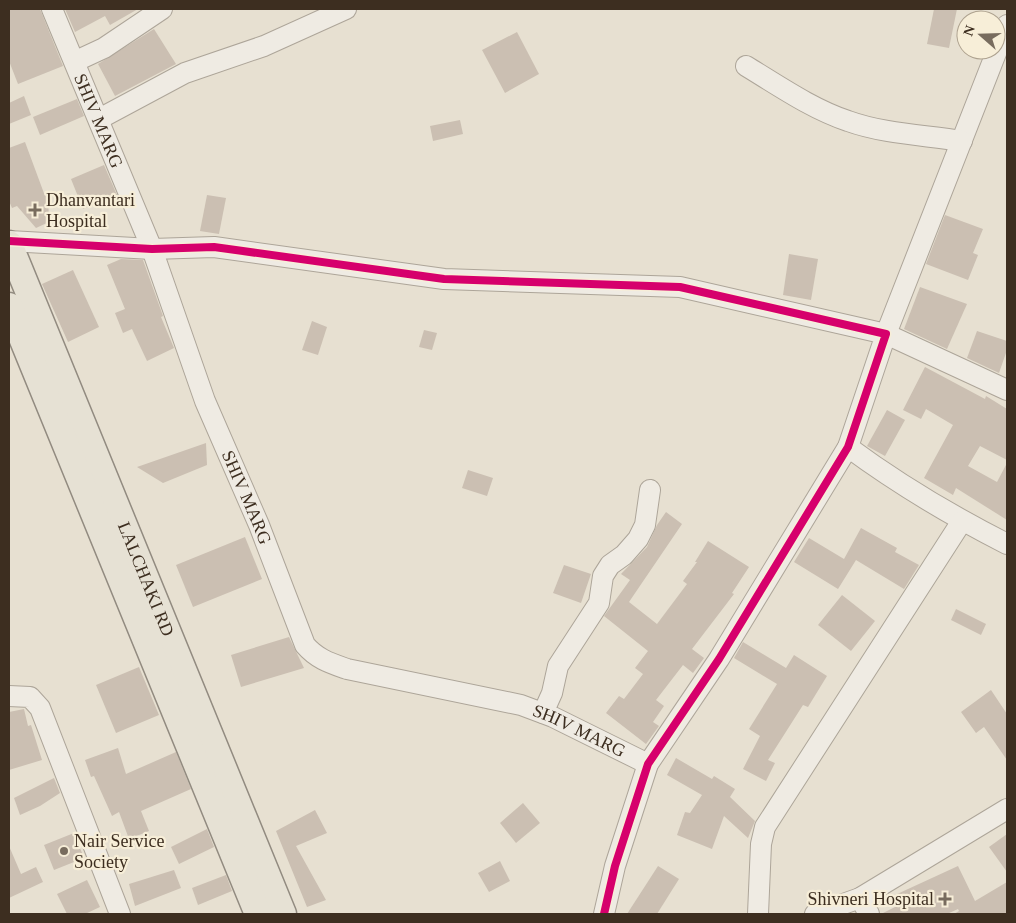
<svg xmlns="http://www.w3.org/2000/svg" width="1016" height="923" viewBox="0 0 1016 923" font-family="Georgia,serif">
	<style>
		.building { fill: #cbbfb2 }
		.lines { fill: none; stroke-linecap: round; stroke-linejoin: round }
		.minor-casing { stroke: #ada599; stroke-width: 22 }
		.major-casing { stroke: #928b80; stroke-width: 29 }
		.minor { stroke: #efebe3; stroke-width: 20 }
		.major { stroke: #e6e1d4; stroke-width: 26 }
		.cycleway-casing { stroke: #f7eed8; stroke-width: 11 }
		.cycleway { stroke: #d6006c; stroke-width: 8 }
		.poi-dot { fill: #786c5e; stroke: #f7eed8; stroke-width: 2 }
		.labels { text-anchor: middle; dominant-baseline: central; stroke-width: 4.5; stroke-linejoin: round; paint-order: stroke }
		.street-label { font-size: 18px; fill: #3d2e20; stroke: #f7eed8 }
		.poi-label { font-size: 18px; fill: #3d2e20; stroke: #f7eed8; text-anchor: start }
	</style>
	<rect width="100%" height="100%" fill="#e7e0d1"/>
	<g class="building">
		<polygon points="9,9 40,9 63,66 18,84 9,61"/>
		<polygon points="65,9 138,9 110,25 105,16 75,32"/>
		<polygon points="934,9 957,9 949,48 927,44"/>
		<polygon points="154,29 176,64 115,96 98,64"/>
		<polygon points="517,32 539,74 505,93 482,50"/>
		<polygon points="24,96 31,115 9,124 9,103"/>
		<polygon points="77,99 84,116 40,135 33,117"/>
		<polygon points="460,120 463,134 433,141 430,126"/>
		<polygon points="25,142 45,196 48,194 49,222 36,228 17,206 12,208 9,201 9,148"/>
		<polygon points="104,165 117,195 83,209 71,179"/>
		<polygon points="207,195 226,198 219,234 200,231"/>
		<polygon points="945,215 983,229 973,253 978,255 968,280 926,264"/>
		<polygon points="789,254 818,259 811,300 783,295"/>
		<polygon points="121,259 143,260 163,316 161,317 174,348 147,361 132,329 123,333 115,313 125,309 107,265"/>
		<polygon points="73,270 99,327 68,342 42,284"/>
		<polygon points="920,287 967,304 947,349 904,329"/>
		<polygon points="312,321 327,327 318,355 302,350"/>
		<polygon points="424,330 437,333 432,350 419,347"/>
		<polygon points="977,331 1007,341 1007,350 999,373 967,358"/>
		<polygon points="925,367 985,399 986,396 1007,409 1007,460 980,446 968,466 997,482 1007,463 1007,520 956,488 953,495 924,478 953,425 926,409 921,419 903,410"/>
		<polygon points="887,410 905,420 885,456 867,446"/>
		<polygon points="206,443 207,465 163,483 137,467"/>
		<polygon points="468,470 493,478 487,496 462,488"/>
		<polygon points="666,512 682,524 629,602 657,624 687,584 683,581 697,562 695,562 708,541 749,567 732,593 734,594 692,649 704,658 693,673 683,665 656,700 664,706 653,722 659,726 646,744 606,713 619,696 624,699 643,674 635,668 648,651 604,616 630,580 621,574 647,547 657,525"/>
		<polygon points="861,528 897,548 895,552 919,565 904,589 856,560 838,589 794,562 809,538 844,559"/>
		<polygon points="245,537 262,579 193,607 176,565"/>
		<polygon points="564,565 591,574 581,603 553,593"/>
		<polygon points="842,595 875,621 851,651 818,625"/>
		<polygon points="956,609 986,624 981,635 951,620"/>
		<polygon points="289,637 304,668 241,687 231,655"/>
		<polygon points="743,642 786,668 794,655 827,676 808,707 803,705 768,760 775,763 766,781 743,769 760,736 749,729 777,684 734,658"/>
		<polygon points="139,667 159,715 116,733 96,685"/>
		<polygon points="991,690 1007,714 1007,760 984,727 976,733 961,712"/>
		<polygon points="24,709 28,726 31,725 42,760 9,770 9,712"/>
		<polygon points="118,748 126,774 176,752 191,789 141,811 149,831 129,839 119,812 112,816 94,776 91,777 85,760"/>
		<polygon points="676,758 712,779 714,776 735,789 730,797 755,821 748,838 724,816 712,849 677,835 685,812 690,813 702,795 667,775"/>
		<polygon points="54,778 60,793 40,806 20,815 14,798"/>
		<polygon points="523,803 540,823 516,843 500,823"/>
		<polygon points="315,810 327,833 296,846 326,900 307,907 276,831"/>
		<polygon points="207,829 214,847 179,864 171,847"/>
		<polygon points="74,833 84,858 54,870 44,845"/>
		<polygon points="1007,834 1007,872 989,847"/>
		<polygon points="9,846 21,874 36,867 43,882 9,898"/>
		<polygon points="500,861 510,881 489,892 478,873"/>
		<polygon points="658,866 679,879 657,914 627,914"/>
		<polygon points="958,866 975,901 1007,882 1007,914 954,914 959,911 958,909 947,914 881,914 899,905 895,895"/>
		<polygon points="174,870 181,888 135,906 129,884"/>
		<polygon points="226,875 232,891 198,905 192,888"/>
		<polygon points="87,880 100,907 85,914 67,914 57,894"/>
	</g>
	<g class="lines">
		<defs>
			<g id="minor">
				<path id="s1" d="M52,9L152,249L205,401L259,525L305,645C317,659 330,663 347,669L521,705L553,717L648,764"/>
				<polyline points="1007,25 886,334 1007,390"/>
				<polyline points="76,61 104,48 162,9"/>
				<path d="M746,66C779,86 812,109 848,121C884,134 925,135 962,141"/>
				<polyline points="99,119 185,73 264,46 346,9"/>
				<polyline points="9,241 152,249 214,247 444,279 680,287 886,334 848,447 719,659 648,764 615,866 604,914"/>
				<path d="M848,447C898,484 952,516 1007,544"/>
				<polyline points="9,696 30,697 40,708 120,914"/>
				<polyline points="543,713 552,693 558,666 599,603 603,576 610,565 624,555 638,539 645,525 650,490"/>
				<polyline points="860,898 869,914"/>
				<polyline points="758,914 761,844 765,827 962,521"/>
				<polyline points="815,914 860,898 1007,809"/>
			</g>
			<g id="major">
				<path id="s2" d="M9,244L283,914"/>
				<polyline points="9,306 258,914"/>
			</g>
		</defs>
		<use href="#minor" class="minor-casing"/>
		<use href="#major" class="major-casing"/>
		<use href="#minor" class="minor"/>
		<use href="#major" class="major"/>
		<defs>
			<polyline id="cycleway" points="9,241 152,249 214,247 444,279 680,287 886,334 848,447 719,659 648,764 615,866 604,914"/>
		</defs>
		<use href="#cycleway" class="cycleway-casing"/>
		<use href="#cycleway" class="cycleway"/>
	</g>
	<g class="poi-dot">
		<path d="M32.5 202.5h5v5h5v5h-5v5h-5v-5h-5v-5h5z"/>
		<circle cx="64" cy="851" r="5"/>
		<path d="M942.5 891.5h5v5h5v5h-5v5h-5v-5h-5v-5h5z"/>
	</g>
	<g class="labels">
		<g class="street-label">
			<text stroke="none"><textPath href="#s1" startOffset="121">SHIV MARG</textPath></text>
			<text stroke="none"><textPath href="#s1" startOffset="526">SHIV MARG</textPath></text>
			<text stroke="none"><textPath href="#s2" startOffset="362">LALCHAKI RD</textPath></text>
			<text stroke="none"><textPath href="#s1" startOffset="975">SHIV MARG</textPath></text>
		</g>
		<g class="poi-label">
			<text x="46" y="200">Dhanvantari<tspan x="46" dy="21">Hospital</tspan></text>
			<text x="74" y="841">Nair Service<tspan x="74" dy="21">Society</tspan></text>
			<text x="934" y="899" text-anchor="end">Shivneri Hospital</text>
		</g>
	</g>
	<rect width="1016" height="923" fill="none" stroke="#3d2e20" stroke-width="20"/>
	<g transform="translate(981 35) rotate(290)"><circle r="24" fill="#f7eed8" stroke="#ada18e"/>
	<path d="M0-4L9 19L0 12L-9 19Z" fill="#786c5e"/>
	<text y="-8" font-size="14" font-weight="bold" text-anchor="middle" fill="#3d2e20">N</text>
	</g>
</svg>
